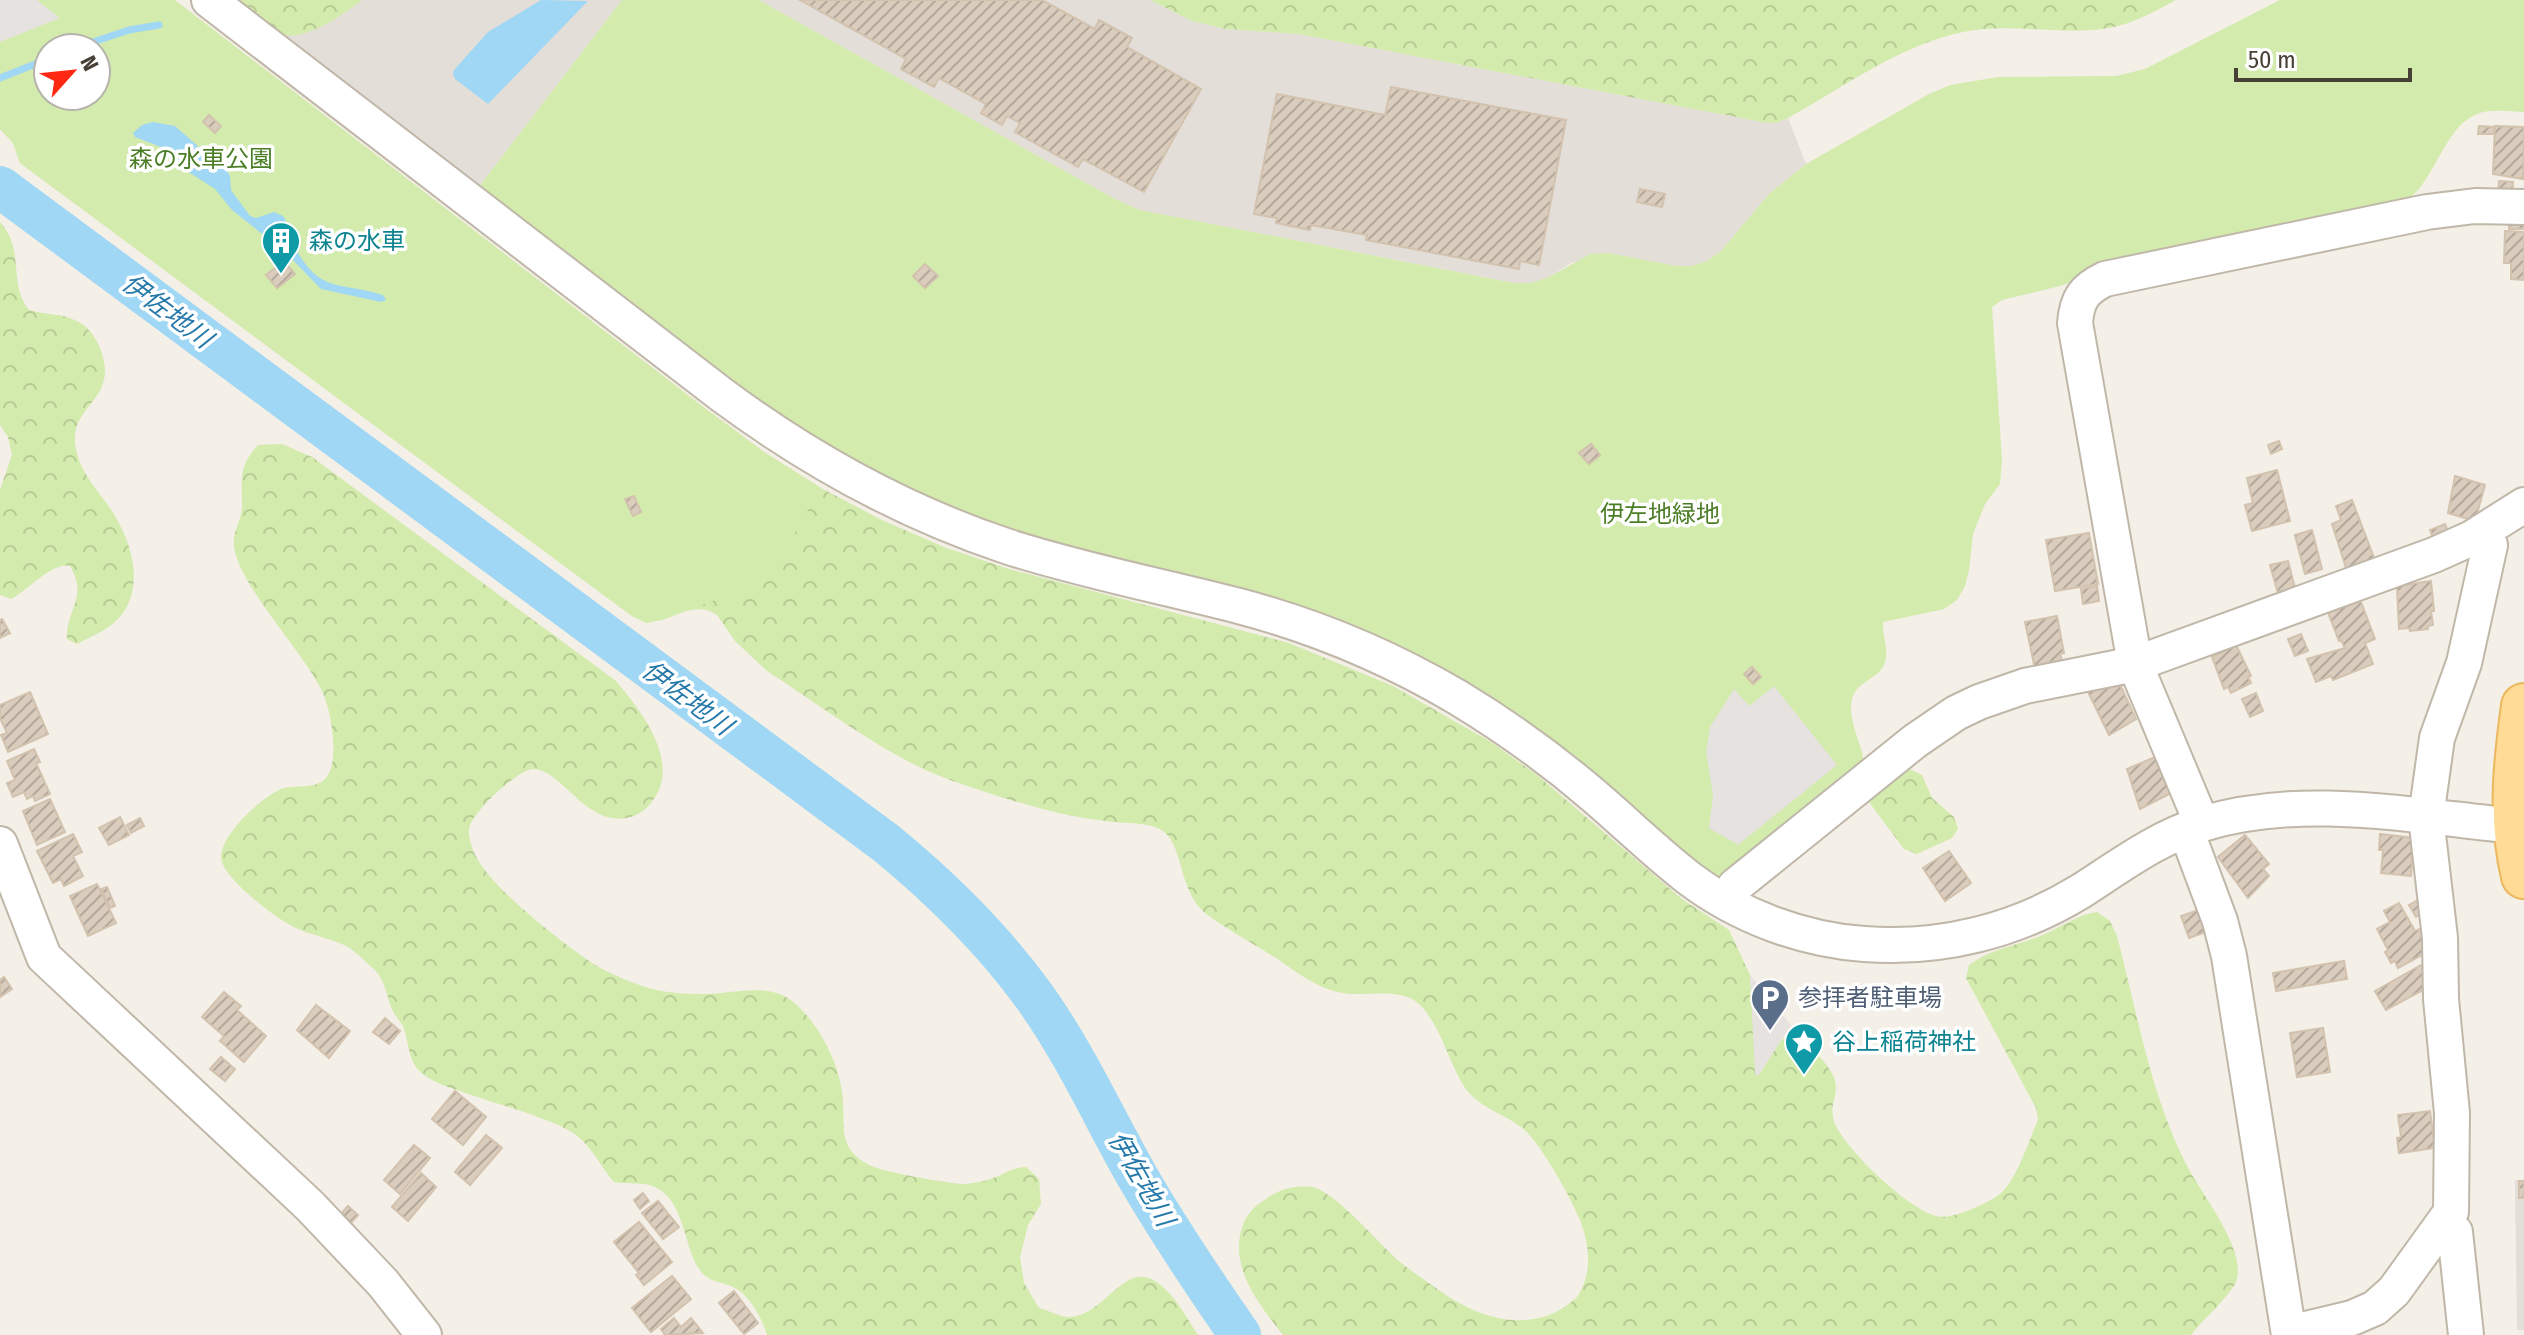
<svg xmlns="http://www.w3.org/2000/svg" width="2524" height="1335" viewBox="0 0 2524 1335" font-family="'Fira Sans Condensed','Noto Sans JP',sans-serif">
	<style>
		.industrial { fill: #e4ded8 }
		.forest { fill: url(#forest-crowns); fill-rule: evenodd }
		.green { fill: #d3ebad; fill-rule: evenodd }
		.parking { fill: #e5e2df }
		.water { fill: #9fd7f5 }
		.lines { fill: none; stroke-linecap: round; stroke-linejoin: round }
		.stream { stroke: #9fd7f5; stroke-width: 7 }
		.river { stroke: #9fd7f5; stroke-width: 42 }
		.building { fill: url(#building-hatch); stroke: #d2c2ae; stroke-width: 2 }
		.minor-casing { stroke: #c0b7a9; stroke-width: 38 }
		.major-casing { stroke: #ebb85e; stroke-width: 48 }
		.minor { stroke: #fff; stroke-width: 34 }
		.major { stroke: #ffdb95; stroke-width: 44 }
		.labels { text-anchor: middle; dominant-baseline: central; stroke-width: 7; stroke-linejoin: round; paint-order: stroke }
		.park-label { font-size: 24px; fill: #4b7e24; stroke: #fff }
		.culture-label { font-size: 24px; fill: #0d838f; stroke: #fff; text-anchor: start }
		.service-label { font-size: 24px; fill: #4e5e75; stroke: #fff; text-anchor: start }
		.water-label { font-size: 26px; font-style: italic; fill: #2579aa; stroke: #fff }
	</style>
	<defs>
		<pattern id="forest-crowns" width="20" height="18" patternUnits="userSpaceOnUse" patternTransform="scale(2)"><rect width="20" height="18" fill="#d3ebad"/><path d="M2 6a3 3 0 1 1 6 0M12 15a3 3 0 1 1 6 0" fill="none" stroke="#b7cb95"/></pattern>
		<pattern id="building-hatch" width="6" height="6" patternUnits="userSpaceOnUse" patternTransform="scale(2)"><rect width="6" height="6" fill="#dacdbe"/><path d="M-1 1l2-2M0 6l6-6M5 7l2-2" fill="none" stroke="#b3a89b"/></pattern>
	</defs>
	<rect width="100%" height="100%" fill="#f4efe7"/>
	<g class="industrial">
		<polygon points="362,0 622,0 478,188 274,30 354,6"/>
		<polygon points="759,0 1150,0 1192,21 1226,29 1299,34 1762,122 1776,122 1788,118 1806,164 1769,194 1721,251 1707,261 1692,267 1676,266 1609,253 1571,263 1549,277 1531,283 1515,283 1140,210 1115,199"/>
		<polygon points="2515,1180 2524,1180 2524,1330 2517,1330"/>
	</g>
	<g class="forest">
		<path d="M240,0H362C346,13 308,39 286,35C277,33 271,28 264,22C255,15 246,10 240,0Z"/>
		<path d="M1150,0H2176C2155,11 2133,24 2109,28C2061,36 2011,22 1963,32C1900,45 1844,87 1788,118L1776,123L1762,122L1299,34L1226,29L1192,21Z"/>
		<path d="M64,17L710,412L764,452L821,488L882,520L944,547L1009,569L1289,643L1393,686L1491,742L1537,775L1682,899L1729,930L1750,975L1756,1075L1760,1074C1769,1060 1781,1025 1801,1038C1811,1049 1832,1066 1835,1081C1839,1097 1826,1109 1837,1128C1852,1155 1906,1207 1936,1216C1950,1221 1993,1202 2003,1191C2018,1176 2029,1140 2038,1120L2036,1108L1966,978L1969,965C1990,949 2020,945 2045,934C2063,926 2077,915 2097,912L2110,921L2117,936C2137,1012 2150,1093 2186,1164C2200,1192 2245,1247 2237,1279C2233,1294 2201,1321 2191,1335H1283C1260,1306 1231,1270 1241,1231C1246,1212 1256,1205 1272,1195C1283,1188 1298,1185 1312,1187C1335,1191 1380,1245 1400,1262C1412,1272 1427,1281 1440,1291C1484,1322 1537,1335 1577,1297C1593,1274 1590,1243 1579,1218C1570,1196 1539,1140 1521,1127C1500,1111 1477,1108 1462,1083C1448,1060 1436,1012 1412,999C1390,988 1361,998 1338,992C1314,987 1293,969 1273,956C1252,943 1230,931 1209,916C1177,893 1185,847 1163,831C1150,822 1129,824 1114,822C1059,817 1006,799 953,781C891,760 823,707 767,671L735,641L717,615C696,600 670,619 647,623L632,616L20,163L13,143L0,129ZM48,48H96V96H48Z"/>
		<path d="M0,222C26,251 7,282 29,310C45,315 61,313 77,321C87,325 96,338 100,348C122,404 63,403 77,454C83,477 103,496 115,516C137,553 147,604 104,630C96,635 86,639 77,644L67,639C65,611 89,598 70,566C53,561 27,591 11,599L0,595V490L12,455L8,437L0,425Z"/>
		<path d="M282,444L312,457L616,681C642,712 683,764 651,803C646,810 635,817 626,818C584,825 562,769 533,769C517,770 471,813 469,829C468,833 470,842 472,847C481,881 561,942 592,963C606,972 636,985 653,989C667,993 686,994 701,994C727,995 760,984 784,996C813,1011 839,1062 842,1092C847,1124 834,1146 869,1165C882,1172 946,1183 963,1184C970,1184 980,1182 987,1180C1003,1176 1008,1168 1026,1167L1039,1179L1041,1204L1028,1225L1020,1257L1024,1283L1039,1308C1048,1310 1060,1317 1069,1317C1109,1316 1126,1250 1165,1289C1178,1301 1188,1320 1198,1335H767C762,1318 749,1293 731,1286C718,1281 708,1282 699,1269C683,1244 685,1204 657,1188C645,1181 627,1185 614,1182C601,1167 592,1147 576,1135C553,1118 492,1103 463,1092C450,1088 435,1083 424,1075C407,1062 410,1044 403,1026C400,1021 395,1016 393,1011C386,996 386,980 373,968C364,961 355,950 344,945C326,937 306,934 288,924C271,914 228,881 222,862C214,840 264,794 284,788C297,785 315,789 325,779C341,763 331,709 322,691C303,651 240,587 234,547C232,531 242,521 242,506C242,478 238,467 258,445Z"/>
		<polygon points="1909,769 1922,775 1932,798 1954,817 1958,829 1952,838 1917,854 1904,849 1866,798 1897,770"/>
	</g>
	<g class="green">
		<path d="M0,0H175L710,412L764,452L821,488L767,581L662,620L647,623L632,616L20,163L13,143L0,129ZM48,48H96V96H48Z"/>
		<path d="M622,0H759L1115,199L1140,210L1514,283H1531L1549,277L1590,254L1609,253L1676,266H1692L1707,261L1721,251L1769,194L1806,164L1929,94L1951,85L1998,77L2116,76L2145,69L2280,0H2524V112C2508,112 2490,108 2475,115C2446,127 2435,177 2411,197C2406,201 2400,204 2395,207L2102,271L2060,286L2002,300L1992,307L2002,460L2000,484L1985,504L1973,534L1969,570L1965,586L1957,600L1944,609L1883,622C1882,636 1890,652 1884,665C1877,679 1859,681 1853,696C1845,717 1862,742 1864,763L1722,878L1703,869L1604,784L1188,578L1019,534L957,513L898,487L784,422L478,188Z"/>
	</g>
	<g class="parking">
		<polygon points="0,0 37,0 60,18 0,42"/>
		<polygon points="1774,686 1837,765 1738,845 1709,828 1713,795 1706,752 1710,727 1734,689 1749,706"/>
		<polygon points="1750,975 1791,1025 1758,1076 1755,1073"/>
	</g>
	<g class="water">
		<polygon points="541,0 588,1 488,104 455,79 453,74 454,70 488,32"/>
		<path d="M153,122L175,126L200,148L220,159L230,176L231,190L250,216L256,218L274,212L283,216C290,226 291,240 297,251C321,294 343,282 383,295L386,300L381,302L321,289L286,253L232,210L215,189L176,164L163,148L135,137L133,133L142,125Z"/>
	</g>
	<g class="lines">
		<g class="stream">
			<polyline points="75,48 129,30 159,25"/>
			<polyline points="0,78 48,59"/>
		</g>
		<path class="river" d="M0,187L886,843C942,889 992,938 1034,996C1075,1053 1103,1116 1137,1176C1169,1231 1204,1283 1240,1335"/>
	</g>
	<g class="building">
		<polygon points="800,0 1042,0 1095,29 1099,20 1132,38 1127,47 1201,89 1144,192 1083,159 1078,167 1015,132 1020,123 1007,116 1002,125 981,113 986,104 939,78 934,87 901,69 906,59"/>
		<polygon points="1391,87 1566,120 1539,265 1520,261 1519,269 1366,240 1367,235 1311,225 1310,230 1276,223 1277,218 1254,214 1277,94 1385,115"/>
		<polygon points="209,115 221,126 215,133 203,122"/>
		<polygon points="2479,126 2494,127 2494,134 2478,134"/>
		<polygon points="2495,126 2524,127 2523,179 2493,174"/>
		<polygon points="2499,181 2513,182 2512,197 2498,196"/>
		<polygon points="1640,189 1665,194 1662,207 1637,202"/>
		<polygon points="2509,215 2524,216 2524,229 2509,229"/>
		<polygon points="2505,231 2524,232 2524,280 2511,279 2511,263 2504,263"/>
		<polygon points="284,261 295,274 277,288 266,275"/>
		<polygon points="925,264 938,276 925,288 913,276"/>
		<polygon points="2279,441 2282,449 2271,454 2268,445"/>
		<polygon points="1591,444 1600,455 1589,464 1579,453"/>
		<polygon points="2277,470 2290,521 2252,531 2245,505 2253,503 2247,478"/>
		<polygon points="2455,476 2485,485 2475,521 2448,513"/>
		<polygon points="634,496 641,512 633,516 625,499"/>
		<polygon points="2352,500 2376,563 2348,574 2332,524 2341,520 2336,506"/>
		<polygon points="2445,524 2450,537 2435,543 2430,530"/>
		<polygon points="2312,530 2322,569 2305,574 2295,535"/>
		<polygon points="2089,533 2098,584 2055,591 2046,540"/>
		<polygon points="2288,561 2296,592 2279,597 2270,565"/>
		<polygon points="2431,581 2434,611 2431,611 2433,625 2428,626 2428,629 2410,631 2409,628 2399,629 2397,586"/>
		<polygon points="2097,586 2099,601 2083,604 2081,589"/>
		<polygon points="2358,594 2375,639 2365,643 2373,664 2333,680 2331,676 2316,682 2307,659 2345,648 2341,640 2339,641 2326,607"/>
		<polygon points="2057,616 2064,653 2060,654 2062,660 2051,662 2051,666 2035,669 2025,622"/>
		<polygon points="2,619 10,633 0,638 0,620"/>
		<polygon points="2301,634 2308,651 2295,656 2288,639"/>
		<polygon points="2236,645 2251,676 2248,677 2251,683 2231,693 2228,687 2224,689 2212,657"/>
		<polygon points="1752,667 1761,677 1753,684 1744,674"/>
		<polygon points="2116,676 2136,719 2109,735 2088,692"/>
		<polygon points="30,692 48,734 8,752 1,735 7,733 0,718 0,705"/>
		<polygon points="2256,693 2263,711 2250,717 2242,699"/>
		<polygon points="34,749 40,762 36,763 50,794 35,801 33,796 27,799 24,792 13,797 7,783 15,780 7,761"/>
		<polygon points="2162,754 2177,790 2140,809 2127,769"/>
		<polygon points="50,799 65,832 37,845 23,811"/>
		<polygon points="120,817 129,835 109,845 99,828"/>
		<polygon points="140,818 144,826 131,833 127,825"/>
		<polygon points="73,834 82,852 73,856 83,876 64,886 61,879 53,883 37,851"/>
		<polygon points="2380,834 2414,838 2411,876 2381,873 2383,850 2379,850"/>
		<polygon points="2245,835 2269,864 2263,869 2269,876 2248,898 2218,857"/>
		<polygon points="1949,851 1971,883 1945,901 1923,868"/>
		<polygon points="97,884 116,923 88,936 70,896"/>
		<polygon points="107,887 115,906 110,908 101,889"/>
		<polygon points="2416,901 2423,913 2416,917 2409,905"/>
		<polygon points="2399,903 2415,931 2422,928 2431,950 2398,968 2395,961 2391,963 2385,952 2388,950 2377,929 2390,922 2384,911"/>
		<polygon points="2207,907 2215,929 2189,938 2181,916"/>
		<polygon points="2344,961 2347,979 2276,991 2273,973"/>
		<polygon points="2421,965 2432,985 2386,1010 2375,991"/>
		<polygon points="4,977 12,989 0,997 0,980"/>
		<polygon points="224,992 241,1006 237,1010 266,1036 244,1062 220,1041 224,1036 202,1017"/>
		<polygon points="316,1005 350,1031 329,1058 297,1030"/>
		<polygon points="385,1018 400,1031 389,1044 373,1032"/>
		<polygon points="2323,1028 2330,1072 2297,1077 2290,1033"/>
		<polygon points="221,1057 235,1069 225,1081 210,1069"/>
		<polygon points="455,1091 486,1117 463,1145 432,1119"/>
		<polygon points="2430,1111 2435,1148 2399,1153 2397,1138 2401,1137 2398,1115"/>
		<polygon points="486,1135 502,1148 470,1185 455,1172"/>
		<polygon points="414,1145 430,1158 400,1194 384,1180"/>
		<polygon points="421,1173 436,1187 408,1221 392,1207"/>
		<rect x="2519" y="1181" width="5" height="17"/>
		<polygon points="643,1193 649,1201 640,1209 634,1200"/>
		<polygon points="658,1201 679,1227 663,1239 642,1213"/>
		<polygon points="348,1206 358,1215 350,1224 340,1215"/>
		<polygon points="639,1222 672,1262 644,1285 636,1275 639,1273 614,1242"/>
		<polygon points="672,1276 691,1299 651,1332 632,1308"/>
		<polygon points="734,1291 758,1323 744,1334 719,1303"/>
		<polygon points="674,1318 681,1327 691,1318 703,1333 665,1335 661,1329"/>
	</g>
	<g class="lines">
		<defs>
			<g id="minor">
				<path d="M209,0L722,395C811,461 903,512 1009,547C1084,571 1162,586 1239,606C1315,626 1389,657 1457,697C1505,726 1550,758 1593,795C1626,823 1656,853 1690,879C1739,916 1803,940 1864,944C1940,950 2016,931 2081,891C2120,866 2157,838 2202,824C2303,793 2412,816 2515,826"/>
				<path d="M2202,824L2135,664L2075,323C2077,299 2084,289 2105,279L2427,212L2475,206L2524,207"/>
				<polyline points="2186,830 2220,921 2229,956 2289,1335"/>
				<polyline points="0,844 44,957 310,1206 383,1283 424,1335"/>
				<polyline points="1725,901 1735,886 1915,741 1956,713 1979,702 2025,686 2135,664 2434,555 2472,538 2524,505"/>
				<polyline points="2444,1224 2455,1232 2466,1335"/>
				<polyline points="2289,1333 2352,1318 2375,1308 2394,1291 2451,1212 2452,1113 2441,999 2440,938 2426,817 2437,738 2464,663 2490,545 2482,532"/>
			</g>
			<path id="major" d="M2524,706C2516,764 2510,818 2524,876"/>
		</defs>
		<use href="#minor" class="minor-casing"/>
		<use href="#major" class="major-casing"/>
		<use href="#minor" class="minor"/>
		<use href="#major" class="major"/>
	</g>
	<defs>
		<symbol id="building-pin" viewBox="-11 -11 22 30"><path d="M0 17L-7.5 6A9.5 9.5 0 1 1 7.5 6Z" fill="#0f9aa8" stroke="#fff"/><path d="M-4-6H4V6H1V3H-1V6H-4ZM-2.5-4.3h1.7v1.8h-1.7ZM.8-4.3h1.7v1.8H.8ZM-2.5-1h1.7V.8h-1.7ZM.8-1h1.7V.8H.8Z" fill="#fff"/></symbol>
		<symbol id="parking-pin" viewBox="-11 -11 22 30"><path d="M0 17L-7.5 6A9.5 9.5 0 1 1 7.5 6Z" fill="#5c6f8a" stroke="#fff"/><path d="M-3.5-5.5H1a3.5 3.5 0 0 1 0 7H-1V5.5H-3.5ZM-1-3.4V-.6H.8a1.4 1.4 0 0 0 0-2.8Z" fill="#fff"/></symbol>
		<symbol id="sight-pin" viewBox="-11 -11 22 30"><path d="M0 17L-7.5 6A9.5 9.5 0 1 1 7.5 6Z" fill="#0f9aa8" stroke="#fff"/><path d="M0-6L1.8-2.2L6-1.7L2.9 1.2L3.7 5.4L0 3.3L-3.7 5.4L-2.9 1.2L-6-1.7L-1.8-2.2Z" fill="#fff"/></symbol>
	</defs>
	<g fill-rule="evenodd">
		<use href="#building-pin" x="259" y="219" width="44" height="60"/>
		<use href="#parking-pin" x="1748" y="976" width="44" height="60"/>
		<use href="#sight-pin" x="1782" y="1020" width="44" height="60"/>
	</g>
	<g class="labels">
		<g class="park-label">
			<text x="201" y="159">森の水車公園</text>
			<text x="1660" y="514">伊左地緑地</text>
		</g>
		<g class="culture-label">
			<text x="309" y="241">森の水車</text>
			<text x="1832" y="1042">谷上稲荷神社</text>
		</g>
		<g class="service-label">
			<text x="1798" y="998">参拝者駐車場</text>
		</g>
		<g class="water-label">
			<text transform="translate(167 311) rotate(37)">伊佐地川</text>
			<text transform="translate(687 698) rotate(37)">伊佐地川</text>
			<text transform="translate(1141 1179) rotate(60)">伊佐地川</text>
		</g>
	</g>
	<g transform="translate(72 72) rotate(63)"><circle r="38" fill="#ffffff" stroke="#b6b2ae" stroke-width="2"/>
	<path d="M0-6L14 30L0 20L-14 30Z" fill="#ff2913"/>
	<text y="-12" font-size="22" font-weight="bold" text-anchor="middle" fill="#483f35">N</text>
	</g>
	<path d="M2236 68v12h174v-12" fill="none" stroke="#483f35" stroke-width="4"/>
	<text x="2248" y="68" font-size="24" fill="#483f35" stroke="#ffffff" stroke-width="6" paint-order="stroke">50 m</text>
</svg>
